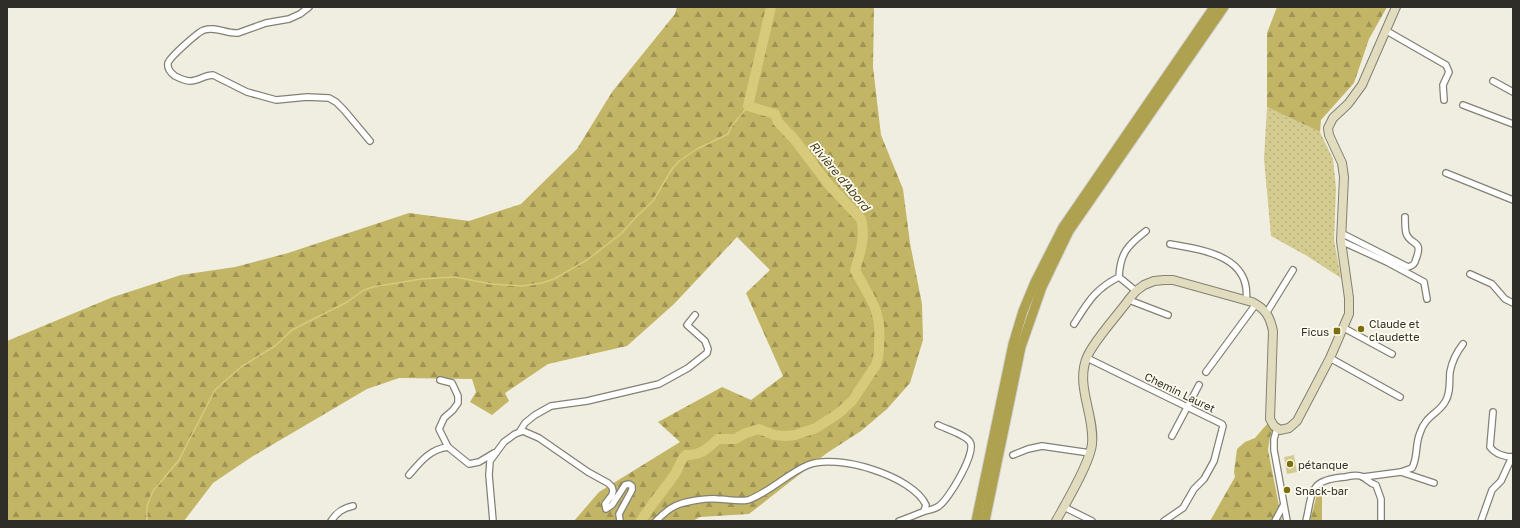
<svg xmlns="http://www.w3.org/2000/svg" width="1520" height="528" viewBox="0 0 1520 528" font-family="'Golos Text',sans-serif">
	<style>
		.grass { fill: url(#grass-dots) }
		.forest { fill: url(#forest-firs) }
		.park { fill: #d4cb91 }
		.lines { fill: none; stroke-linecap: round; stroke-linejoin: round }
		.stream { stroke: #d7ca7a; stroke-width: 1.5 }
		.river { stroke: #d7ca7a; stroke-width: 10 }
		.minor-casing { stroke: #838174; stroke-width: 8 }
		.secondary-casing { stroke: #838174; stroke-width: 10 }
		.trunk-casing { stroke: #d1d1d0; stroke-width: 11 }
		.minor { stroke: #fff; stroke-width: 5.5 }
		.secondary { stroke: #e1dcbd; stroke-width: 8 }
		.trunk { stroke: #aea250; stroke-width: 9 }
		.poi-dot { fill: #7c6e0b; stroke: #fdfbed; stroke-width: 1.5 }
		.labels { text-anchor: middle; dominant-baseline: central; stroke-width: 3.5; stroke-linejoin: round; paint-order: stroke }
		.poi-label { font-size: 11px; fill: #2e2d28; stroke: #fdfbed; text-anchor: start }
		.street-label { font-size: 11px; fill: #2e2d28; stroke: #fdfbed }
		.water-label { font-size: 12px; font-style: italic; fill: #433d1a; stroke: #fdfbed }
	</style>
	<defs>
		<pattern id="grass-dots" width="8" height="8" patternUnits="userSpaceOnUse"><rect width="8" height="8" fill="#d4cb91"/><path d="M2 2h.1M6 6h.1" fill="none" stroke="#b6af7d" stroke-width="1.8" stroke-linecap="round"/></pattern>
		<pattern id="forest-firs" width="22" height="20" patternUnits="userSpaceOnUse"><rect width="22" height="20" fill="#c3b566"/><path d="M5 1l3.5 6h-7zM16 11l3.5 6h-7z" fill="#9f9454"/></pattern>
	</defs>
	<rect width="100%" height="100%" fill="#f0eee0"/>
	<polygon class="grass" points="1267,107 1320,132 1333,159 1336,188 1334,240 1341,278 1307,256 1271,236 1264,159"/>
	<g class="forest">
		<polygon points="677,7 874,7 873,67 881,135 903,189 910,243 922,304 923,340 910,383 887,409 861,431 827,453 749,514 700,517 693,521 574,521 599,492 680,442 658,422 722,387 751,400 783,376 746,293 770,270 737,237 674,304 627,346 548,364 505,393 509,401 492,415 470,402 476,392 472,379 399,378 367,389 253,456 213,483 184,521 7,521 7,341 113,297 181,275 235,267 288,253 409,213 469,221 521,204 577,149 612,92 675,14"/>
		<polygon points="1277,7 1387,7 1369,39 1354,83 1321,120 1320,132 1267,107 1267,33"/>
		<polygon points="1267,424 1273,429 1270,437 1268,450 1282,521 1210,521 1235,477 1234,472 1237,449 1245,442 1255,438"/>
		<polygon points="1322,485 1322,521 1310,521 1317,494"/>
	</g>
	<polygon class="park" points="1294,455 1297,472 1287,474 1284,457"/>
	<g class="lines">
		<polyline class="stream" points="147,521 147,506 153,491 179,460 215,390 241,367 275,346 292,330 347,302 364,290 373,287 421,279 455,277 491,284 523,286 542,283 554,279 587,260 622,233 636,217 653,201 672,169 679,161 697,149 728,134 731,127 748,106"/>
		<path class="river" d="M641,521C651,504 664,490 675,474C679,468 680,460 686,455C703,455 706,449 718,439H735L746,433L759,429L774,435L785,436L795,435L816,428L839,413L852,401L876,365C879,358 879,351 879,343C882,309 869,298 855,270C860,254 866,236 861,219L829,185L795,140L778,122L775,114L748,106L771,7"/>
		<defs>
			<g id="minor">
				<path d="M309,7L300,14L289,19L266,23L238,33C226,34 216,26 204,30C198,32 170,57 168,63C167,68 171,73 175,76C179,78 185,81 190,81C198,81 205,75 213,75L247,92L276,100L307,97L329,98L336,102L344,110L370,141"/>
				<polyline points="1385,30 1446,65 1449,72 1443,85 1444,100"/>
				<polyline points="1493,81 1513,92"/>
				<polyline points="1463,105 1513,124"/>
				<polyline points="1446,173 1513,200"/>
				<path d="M1341,233L1408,267C1413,266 1415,264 1416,259C1424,239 1410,246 1406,233C1405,228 1405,222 1405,217"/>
				<polyline points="1341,241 1387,262 1424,282 1427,299"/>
				<path d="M1170,244C1203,250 1252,256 1246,301"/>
				<polyline points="1470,274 1492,284 1505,299 1513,303"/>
				<polyline points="1119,277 1136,291"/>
				<polyline points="1129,300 1168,315"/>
				<polyline points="1267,312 1293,270"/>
				<path d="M1074,324C1088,302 1095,289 1119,277C1120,253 1128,245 1146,231"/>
				<polyline points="1344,328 1392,354"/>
				<polyline points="1087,358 1222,424 1223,426 1214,461 1204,479 1194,489 1183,508 1164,521"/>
				<polyline points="1330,358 1400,397"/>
				<polyline points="1206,372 1256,304"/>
				<polyline points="440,380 452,383 458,396 458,403 453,410 444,418 439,429 448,447"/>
				<path d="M1493,412L1490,447C1495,454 1505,457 1513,457"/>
				<polyline points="1277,428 1274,439 1274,450 1287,521"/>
				<polyline points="520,431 525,423 535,415 551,406 587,401 659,384 688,368 707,353 708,349 705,341 687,325 695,315"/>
				<polyline points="1172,436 1199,385"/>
				<polyline points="1013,455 1028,449 1042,446 1090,453"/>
				<polyline points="1401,472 1434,483"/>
				<path d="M409,475C420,462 430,449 448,447L469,464L479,462L494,453"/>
				<path d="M1363,477L1401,472L1412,468C1418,458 1415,444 1420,433C1425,416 1438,414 1445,402C1451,393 1449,381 1450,372C1452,361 1456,353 1463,344"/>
				<polyline points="1064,507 1092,521"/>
				<path d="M331,521C337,512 343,508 353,506"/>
				<polyline points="493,521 489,475 490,461 504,442 515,434 523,431 539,438 588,472 608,483 612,487 613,491 612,495 605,504 606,509 612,505 625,485 629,484 632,486 632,490 619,514 620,521"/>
				<path d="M656,521C662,515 668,509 675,506C685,501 707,498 717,499C728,499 737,502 748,500C767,494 788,473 808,465C837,453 913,476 926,505L924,511"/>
				<path d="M899,521C908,518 917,514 925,511C930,510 935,509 939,506C949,499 977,452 970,442C966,435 946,429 938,425"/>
				<polyline points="1275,521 1283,506"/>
				<path d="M1306,521C1313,490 1309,480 1345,477C1350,476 1358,474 1363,477C1368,480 1369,483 1376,485L1381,499V521"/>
				<polyline points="1481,521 1492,490 1501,481 1512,457"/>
			</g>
			<path id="secondary" d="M1056,521C1066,503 1090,463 1092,444C1095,415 1075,386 1087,357C1095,339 1118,315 1130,298L1136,291L1144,285L1154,281L1164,280H1173L1252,302C1266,309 1270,317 1273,331L1270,419L1274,426L1280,430L1289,428L1297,421L1330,358L1349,314V298L1341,241L1344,177L1342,163L1329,135L1328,128L1333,118L1348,104L1362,85L1396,7"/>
			<g id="trunk">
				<polyline points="976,521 1013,344 1023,311 1035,282 1063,227 1214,7"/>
				<polyline points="985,521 1021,347 1042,287 1069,231 1224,7"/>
			</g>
		</defs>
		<use href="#minor" class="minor-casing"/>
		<use href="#secondary" class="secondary-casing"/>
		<use href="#trunk" class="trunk-casing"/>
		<use href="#minor" class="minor"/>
		<use href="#secondary" class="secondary"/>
		<use href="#trunk" class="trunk"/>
	</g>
	<g class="poi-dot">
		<circle cx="1361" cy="329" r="4"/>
		<rect x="1333" y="327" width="8" height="8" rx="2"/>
		<circle cx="1290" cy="464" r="4"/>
		<circle cx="1287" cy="490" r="4"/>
	</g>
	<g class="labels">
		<g class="poi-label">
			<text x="1369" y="323">Claude et<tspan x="1369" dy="13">claudette</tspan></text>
			<text x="1329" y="331" text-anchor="end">Ficus</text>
			<text x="1298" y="464">pétanque</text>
			<text x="1295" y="490">Snack-bar</text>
		</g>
		<g class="street-label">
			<text transform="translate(1180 392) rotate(26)">Chemin Lauret</text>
		</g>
		<g class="water-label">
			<text transform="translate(840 176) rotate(50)">Rivière d'Abord</text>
		</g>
	</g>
	<rect width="1520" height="528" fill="none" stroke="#2e2d28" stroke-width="16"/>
</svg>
